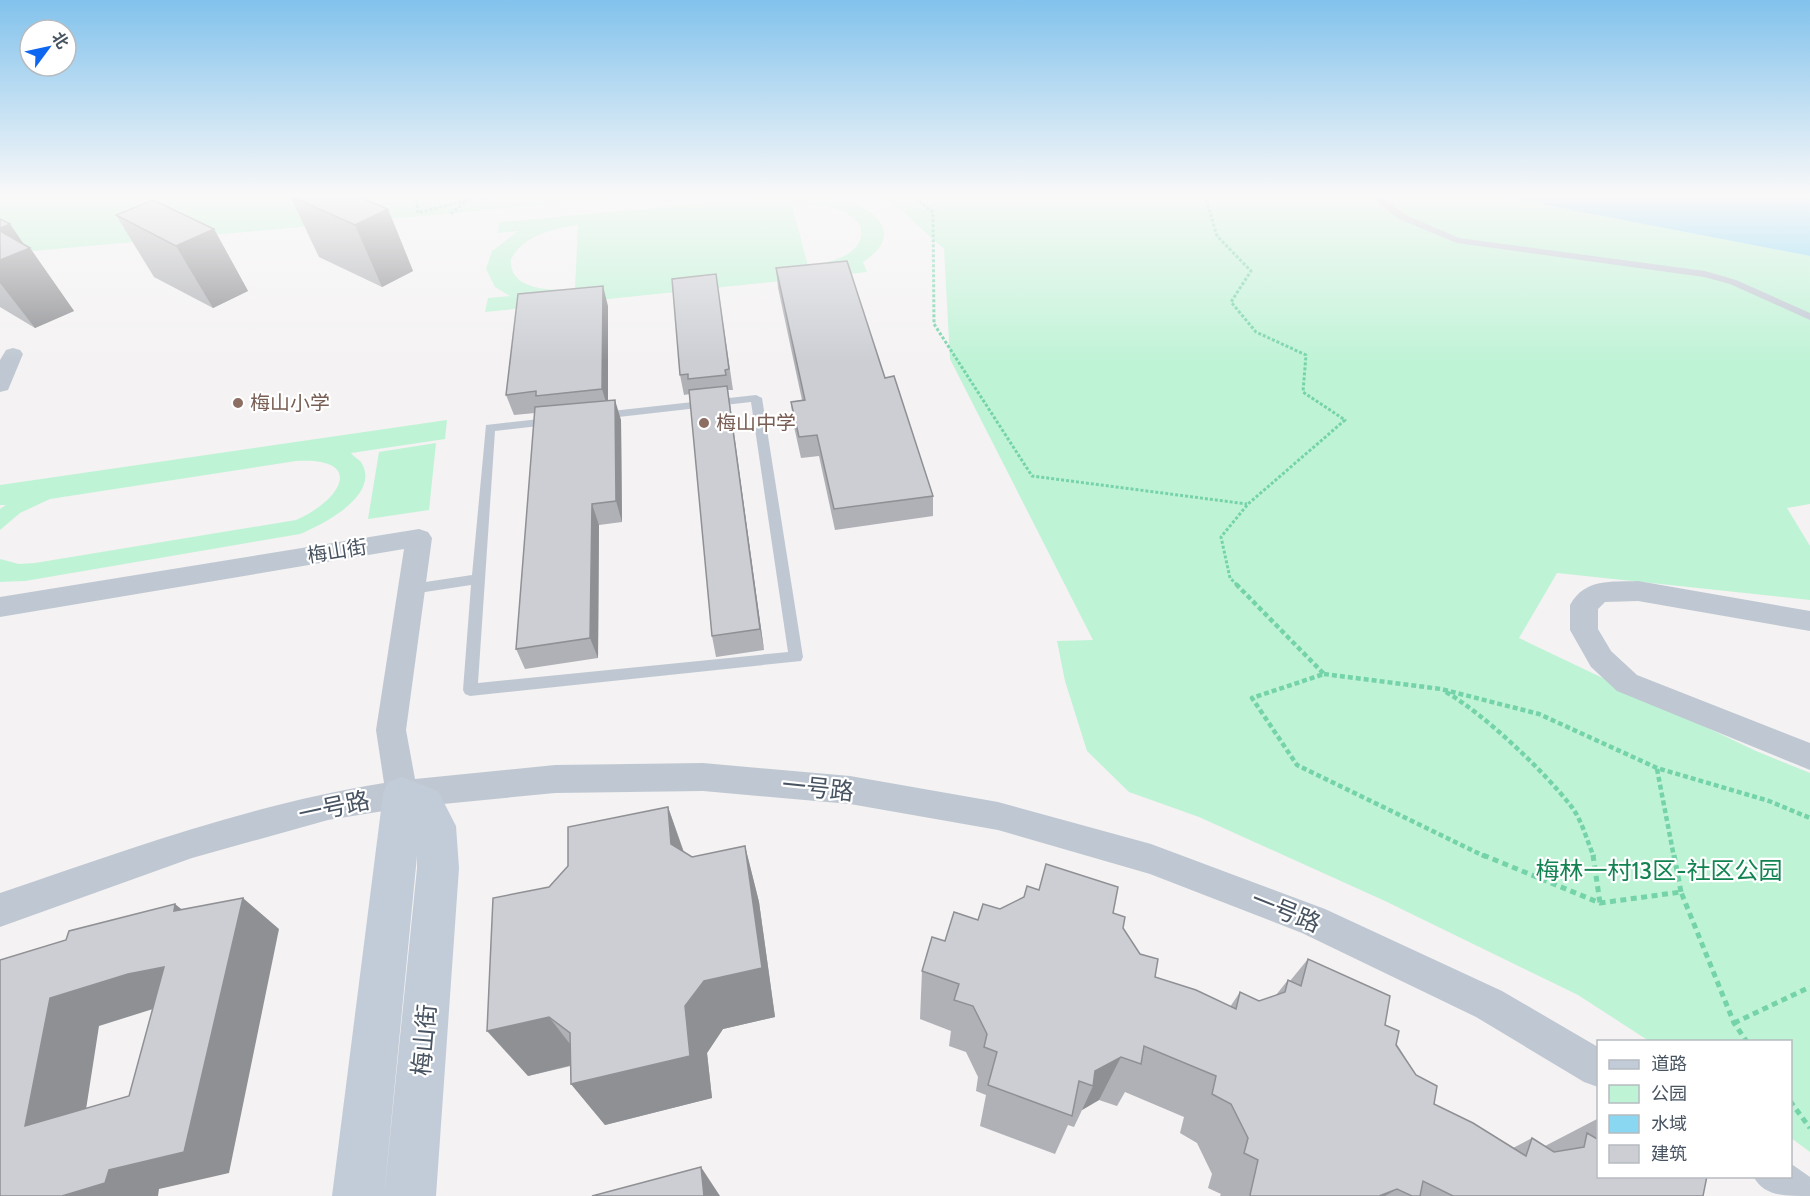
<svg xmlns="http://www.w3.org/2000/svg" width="1810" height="1196" viewBox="0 0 1810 1196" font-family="Cabin,'Noto Sans SC',sans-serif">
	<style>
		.green { fill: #bff3d6; fill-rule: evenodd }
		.water { fill: #8ad7f2 }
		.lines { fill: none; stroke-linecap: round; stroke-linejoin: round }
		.path-far2 { stroke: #75d3aa; stroke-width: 3; stroke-dasharray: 3 2; stroke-linecap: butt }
		.path-far1 { stroke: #75d3aa; stroke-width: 4.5; stroke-dasharray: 5 3; stroke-linecap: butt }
		.path { stroke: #75d3aa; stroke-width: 5; stroke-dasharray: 6 4.5; stroke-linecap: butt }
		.lane { fill: #bfc8d2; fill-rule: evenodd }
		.street { fill: #bfc8d2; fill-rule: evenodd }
		.secondary { fill: #c2ccd9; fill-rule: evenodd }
		.wall { fill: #afb1b6 }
		.shaded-wall { fill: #8f9094 }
		.building { fill: #ccced4; stroke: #8f9094; stroke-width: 1.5; fill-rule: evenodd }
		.education-dot { fill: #8d6e63; stroke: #fff; stroke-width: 2 }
		.labels { text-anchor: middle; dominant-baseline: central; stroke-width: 4.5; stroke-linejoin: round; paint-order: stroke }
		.education-label { font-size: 20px; fill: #785e54; stroke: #fff; text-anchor: start }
		.street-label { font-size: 20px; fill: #485461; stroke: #fff }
		.near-street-label { font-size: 24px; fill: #485461; stroke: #fff }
		.near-park-label { font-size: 24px; fill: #128351; stroke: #fff }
	</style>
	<rect width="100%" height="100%" fill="#f4f2f2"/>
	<g class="green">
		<polygon points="0,195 656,195 0,254"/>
		<path d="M791,195H840L842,199C877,209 905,235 863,262L867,272L485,312L488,298L510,296L495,287L486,269L492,251L518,231L498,233L499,222ZM792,205C816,204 843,205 860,225C869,254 829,263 808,266ZM578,225L575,289C554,291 508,291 511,259C524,235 553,229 578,225Z"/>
		<polygon points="872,195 1493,195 1810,256 1810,504 1787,508 1810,546 1810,600 1557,573 1519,638 1756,751 1810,773 1810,1152 1791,1138 1790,1042 1649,1041 1578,995 1385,901 1199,817 1129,792 1087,751 1065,681 1057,641 1093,640 950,359 944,249 897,207"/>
		<path d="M447,420L445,439L351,453C353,456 358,459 361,462C382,495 322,525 300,534L25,581L0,582V559L19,564L35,563L296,520C342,500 366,457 296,461L50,499L20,513L0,530V509L6,505H0V485Z"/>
		<polygon points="436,443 429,510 368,519 379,452"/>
	</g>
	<polygon class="water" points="1493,195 1810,195 1810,256"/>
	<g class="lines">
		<g class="path-far2">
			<polyline points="416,195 418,213 467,200 469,195"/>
			<polyline points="911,195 933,212 934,324 1032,476 1247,504"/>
			<polyline points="1205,195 1217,236 1251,271 1231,302 1256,332 1306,355 1303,392 1345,420 1248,504 1221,537 1230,578 1237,585"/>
			<polyline points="451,214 467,200 523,195"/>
		</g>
		<g class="path-far1">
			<polyline points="1236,584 1324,674 1252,698 1297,765 1486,857"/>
			<polyline points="1324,674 1441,689 1539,714 1657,768 1769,801 1810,818"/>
			<path d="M1446,692C1484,714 1544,771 1571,806C1582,820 1587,841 1594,857"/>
			<polyline points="1657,769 1674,857"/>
		</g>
		<g class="path">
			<polyline points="1483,855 1600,903 1681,892 1734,1023 1747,1042"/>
			<polyline points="1593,855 1600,903"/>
			<polyline points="1674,855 1681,892"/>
			<polyline points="1734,1023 1810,987"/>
			<polyline points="1790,1101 1810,1128"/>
		</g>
		<g class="lane">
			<polygon points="1371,195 1380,195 1406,215 1459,238 1705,271 1736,280 1810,313 1810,320 1730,284 1704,277 1457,243 1399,219 1380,205"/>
			<path d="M756,395L762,398L803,657L801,661L470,696L465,694L463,690L471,585L412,594L405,589L412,584L472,575L486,425ZM751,402L788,652L478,683L495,431Z"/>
		</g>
		<g class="street">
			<polygon points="13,348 20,350 23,354 8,390 0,392 0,360 6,350"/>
			<path d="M419,529L428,532L432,538L406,730L415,779L555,765L703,763L850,776L998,802L1151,844L1325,909L1502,991L1598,1047V1087L1584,1082L1476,1017L1302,933L1150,874L998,830L850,804L703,791L555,793L402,808L328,820L192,858L0,927V893C126,850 252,804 384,783L376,730L404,549L0,617V597Z"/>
			<path d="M1638,581L1810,611V631L1638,601L1605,602L1598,609V629L1611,651L1637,675L1810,743V770L1617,691L1591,667L1570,630V605C1585,578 1611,582 1638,581Z"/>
			<path d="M1790,1163L1810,1177V1196C1782,1196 1764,1196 1753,1176H1790Z"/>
		</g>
		<polygon class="secondary" points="402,777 438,791 456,826 459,868 436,1196 384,1196 417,868 417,856 384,1196 332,1196 383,794 388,782"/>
	</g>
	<g class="wall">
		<polygon points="290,196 388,209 413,271 382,287 319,257"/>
		<polygon points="116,215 214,229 248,291 213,308 154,277"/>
		<polygon points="0,219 10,224 25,246 30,248 74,311 35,328 0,307"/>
		<polygon points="776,268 885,378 933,496 933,516 835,530 819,456 801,458 793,422 791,402 802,400 778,288"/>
		<polygon points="716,274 733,390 728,390 729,396 764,650 716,657 712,636 690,394 684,395 680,375"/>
		<polygon points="608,306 608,401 621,420 622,522 599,525 598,658 525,669 516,649 535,413 514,415 506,395"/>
		<polygon points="668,807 684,852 692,857 745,846 759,902 775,1017 723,1029 707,1053 712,1098 605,1125 571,1084 571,1066 528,1076 549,887"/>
		<polygon points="1000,909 1113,913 1155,977 1230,1007 1240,992 1259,1001 1276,995 1288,980 1290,981 1308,959 1385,1025 1434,1104 1513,1148 1532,1138 1545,1146 1599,1118 1599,1176 1703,1196 1220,1196 1221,1194 1208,1188 1212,1174 1197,1143 1180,1133 1184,1117 1125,1092 1117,1106 1099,1100 1082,1110 1074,1127 1068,1125 1055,1154 980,1126 986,1095 976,1091 978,1077 966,1052 949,1046 951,1031 920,1019 922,971 945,941 978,920"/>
	</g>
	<g class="shaded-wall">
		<polygon points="388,209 413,271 382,287 355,225"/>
		<polygon points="10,224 27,249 30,248 74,311 35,328 0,283 0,228"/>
		<polygon points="214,229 248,291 213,308 176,246"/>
		<polygon points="603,286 608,306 608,409 602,389"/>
		<polygon points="727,386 730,407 764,650 760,629"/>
		<polygon points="615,400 621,420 622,522 616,501"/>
		<polygon points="592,504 599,525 598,658 590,638"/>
		<polygon points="668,807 688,865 671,844"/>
		<polygon points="745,846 759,902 775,1017 723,1029 707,1053 712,1098 605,1125 571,1084 685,1006 704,981"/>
		<polygon points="243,898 279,929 229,1173 159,1189 158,1196 62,1196 109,1170"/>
		<polygon points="175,904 214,935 174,911"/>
		<polygon points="164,967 172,1003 99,1026 80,1148 25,1126 50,998 128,974"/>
		<polygon points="549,1017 584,1062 528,1076 487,1031"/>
		<polygon points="1121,1057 1099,1100 1082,1110 1093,1086 1095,1071"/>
		<polygon points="701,1167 720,1196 704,1196"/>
		<polygon points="1397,1189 1385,1196 1379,1196"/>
	</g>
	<g class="building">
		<polygon points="291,195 354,195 388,209 355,225 290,196"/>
		<polygon points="153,200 214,229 176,246 116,215"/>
		<polygon points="0,219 10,224 0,228"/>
		<polygon points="0,231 30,248 0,260"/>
		<polygon points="847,261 885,378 894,376 933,496 834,509 817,435 799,437 791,402 805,400 776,268"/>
		<polygon points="716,274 729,369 725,370 726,375 688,379 688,374 680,375 672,279"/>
		<polygon points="603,286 602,389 536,396 536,391 506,395 518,294"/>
		<polygon points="727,386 760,629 712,636 689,390"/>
		<polygon points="615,400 616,501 592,504 590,638 516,649 535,407"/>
		<polygon points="668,807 671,844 692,857 745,846 762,968 704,981 685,1006 690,1056 571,1084 570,1033 549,1017 487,1031 493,898 549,887 568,866 568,827"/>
		<polygon points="1046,864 1118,887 1113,913 1125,917 1123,928 1140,954 1158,959 1155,977 1196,990 1236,1009 1240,992 1259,1001 1285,992 1288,980 1301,986 1308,959 1390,996 1385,1025 1399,1031 1396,1045 1416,1075 1437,1086 1434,1104 1473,1123 1526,1156 1532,1138 1554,1152 1584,1147 1587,1133 1599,1140 1599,1176 1707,1176 1703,1196 1453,1196 1423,1181 1420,1196 1412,1196 1397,1189 1379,1196 1251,1196 1250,1195 1258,1160 1244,1153 1248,1138 1231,1104 1212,1094 1216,1076 1144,1046 1141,1064 1121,1057 1095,1071 1093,1086 1079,1081 1072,1116 988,1085 997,1052 984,1047 987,1034 973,1006 954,1000 959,984 922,971 932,937 945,941 954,912 978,920 983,904 1000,909 1024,897 1027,886 1039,890"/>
		<path d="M243,898L184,1152L109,1170L105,1183L62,1196H0V960L66,940L69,931L175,904L174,911ZM164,967L129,1096L25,1126L50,998L128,974Z"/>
		<polygon points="701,1167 704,1196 592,1196"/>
	</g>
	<linearGradient id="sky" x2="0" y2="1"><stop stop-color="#82c2ec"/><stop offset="0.54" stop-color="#faf9f9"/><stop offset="1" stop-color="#faf9f9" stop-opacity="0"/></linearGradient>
	<rect width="1810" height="362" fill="url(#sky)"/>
	<g class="education-dot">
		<circle cx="238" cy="403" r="6"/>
		<circle cx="704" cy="423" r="6"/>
	</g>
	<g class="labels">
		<g class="education-label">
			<text x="250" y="403">梅山小学</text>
			<text x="716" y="423">梅山中学</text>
		</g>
		<g class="street-label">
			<text transform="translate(337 551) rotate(-9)">梅山街</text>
		</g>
		<g class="near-street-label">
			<text transform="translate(818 788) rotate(6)">一号路</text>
			<text transform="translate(334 807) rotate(-12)">一号路</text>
			<text transform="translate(1286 911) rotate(22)">一号路</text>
			<text transform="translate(424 1040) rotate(-85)">梅山街</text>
		</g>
		<g class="near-park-label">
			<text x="1659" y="870">梅林一村13区-社区公园</text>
		</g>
	</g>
	<rect x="1597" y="1040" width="195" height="138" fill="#ffffff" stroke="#b6bbc0" stroke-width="1.5"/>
	<rect x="1609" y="1060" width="30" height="9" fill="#c2ccd9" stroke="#b6bbc0" stroke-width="1.5"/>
	<text x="1651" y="1070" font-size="18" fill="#485461">道路</text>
	<rect x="1609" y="1085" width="30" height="18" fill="#bff3d6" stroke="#b6bbc0" stroke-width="1.5"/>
	<text x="1651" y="1100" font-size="18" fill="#485461">公园</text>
	<rect x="1609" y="1115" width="30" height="18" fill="#8ad7f2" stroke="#b6bbc0" stroke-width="1.5"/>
	<text x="1651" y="1130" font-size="18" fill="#485461">水域</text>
	<rect x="1609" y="1145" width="30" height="18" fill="#ccced4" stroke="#b6bbc0" stroke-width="1.5"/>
	<text x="1651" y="1160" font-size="18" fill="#485461">建筑</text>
	<g transform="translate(48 48) rotate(57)"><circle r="28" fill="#ffffff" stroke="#b6bbc0" stroke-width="1.5"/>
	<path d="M0-4.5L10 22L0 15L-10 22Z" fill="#0f66f1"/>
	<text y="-9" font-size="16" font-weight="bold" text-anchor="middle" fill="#485461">北</text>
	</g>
</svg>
